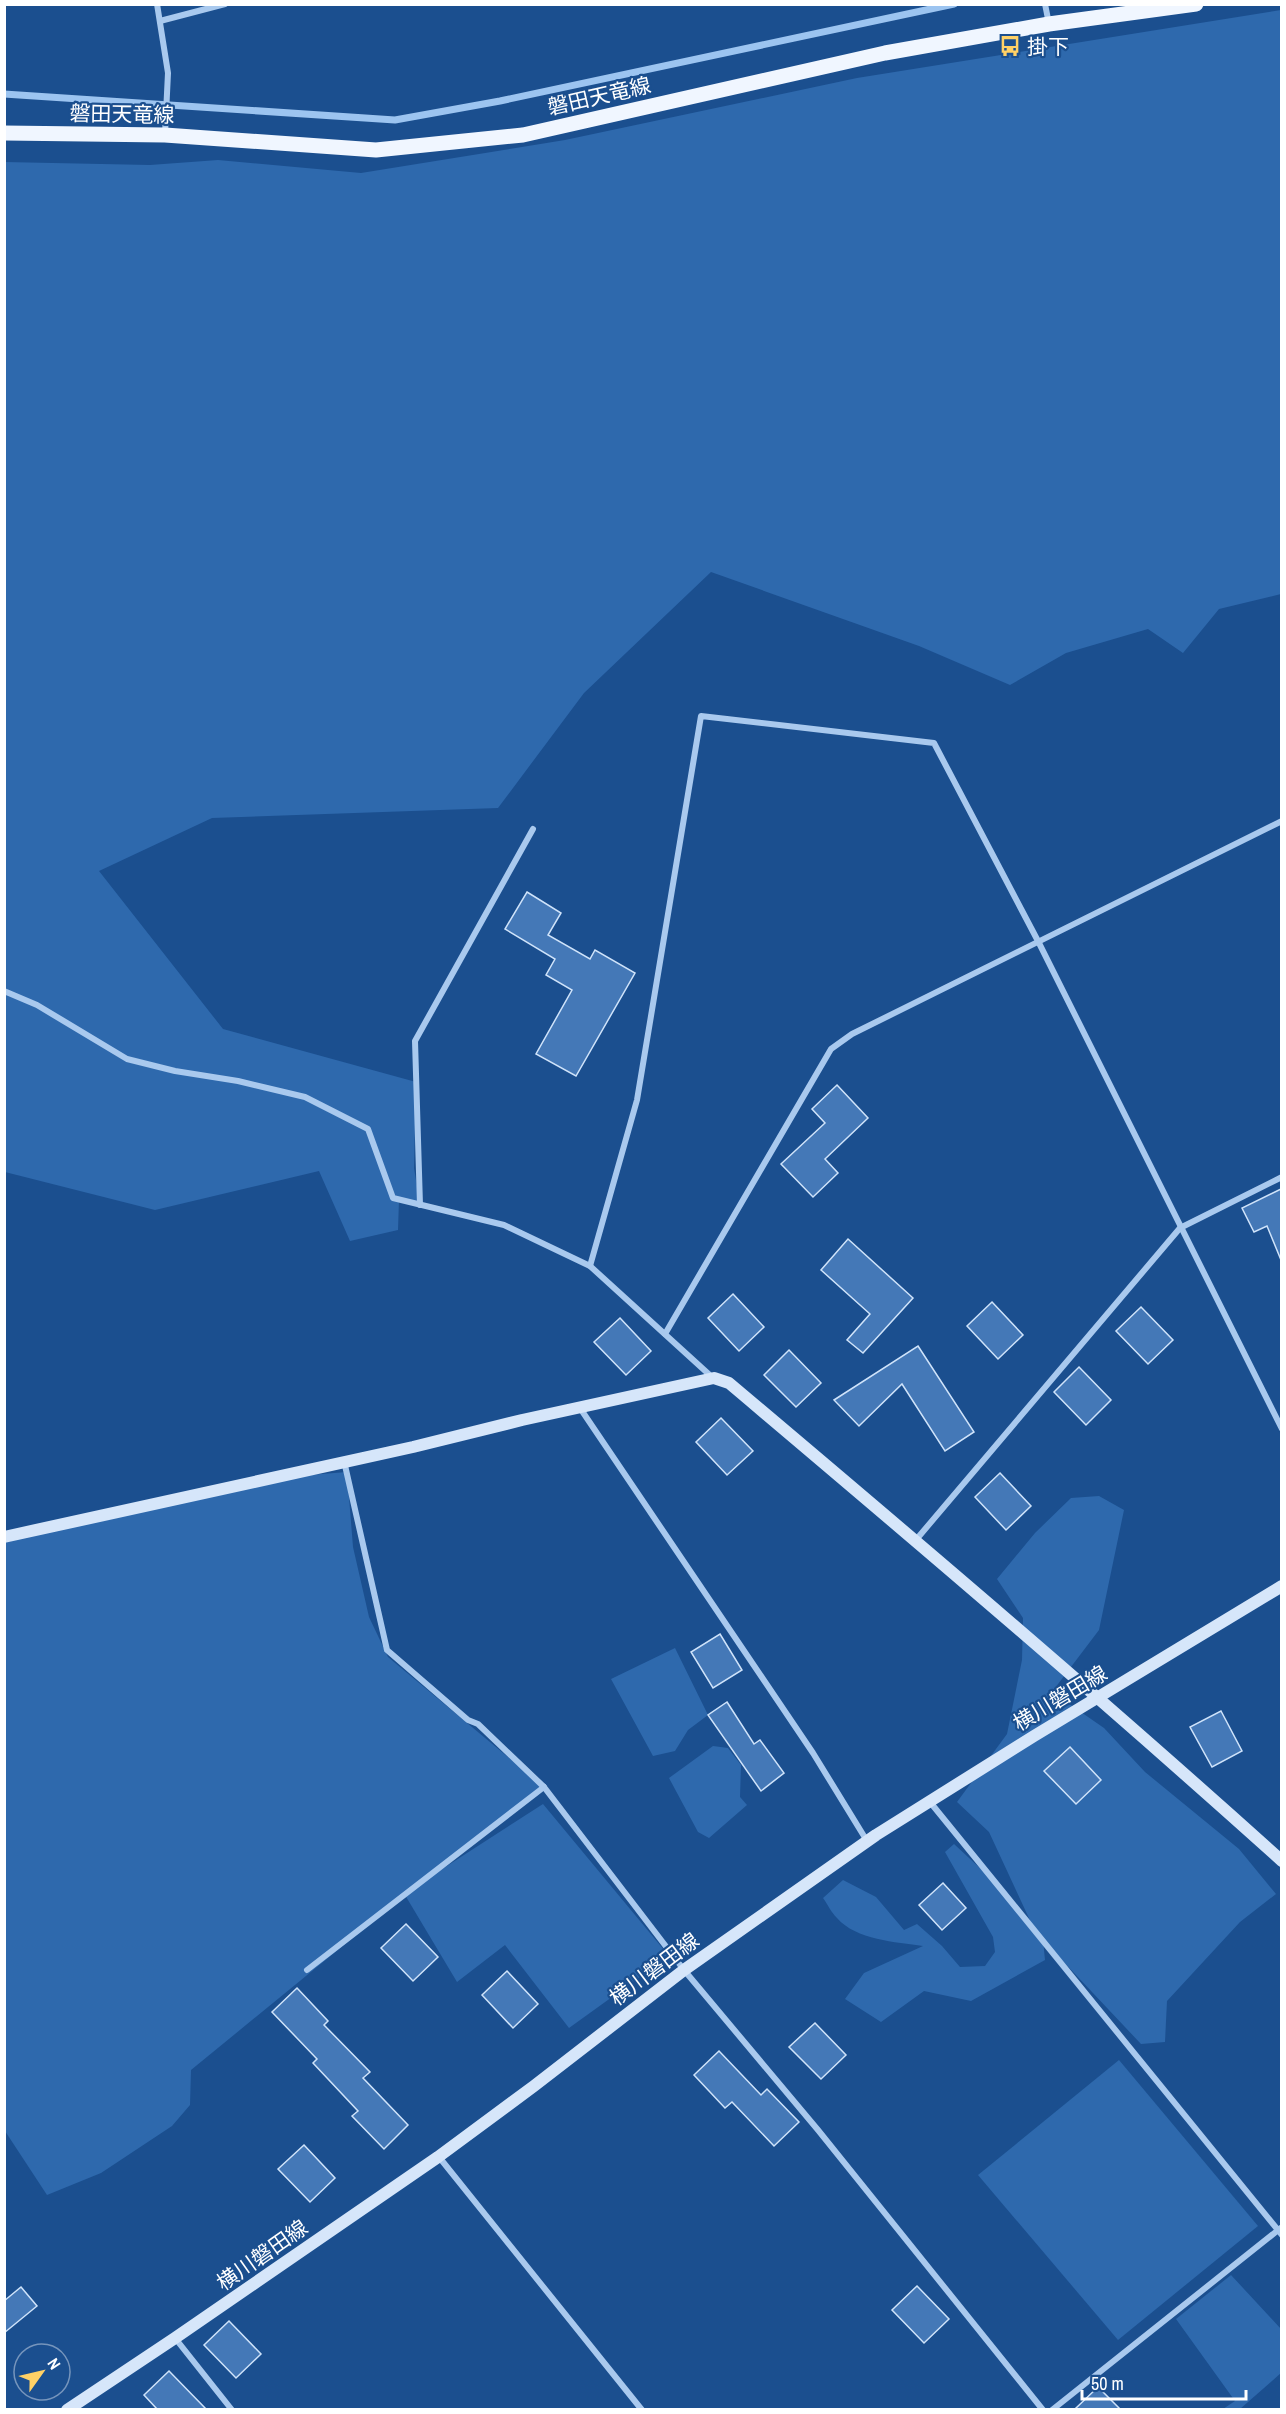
<svg xmlns="http://www.w3.org/2000/svg" width="1286" height="2414" viewBox="0 0 1286 2414" font-family="'Archivo Narrow','Noto Sans JP',sans-serif">
	<style>
		.green { fill: #2e69ad }
		.lines { fill: none; stroke-linecap: round; stroke-linejoin: round }
		.stream { stroke: #9cc4f0; stroke-width: 7 }
		.building { fill: #4478b7; stroke: #cfe3fa; stroke-width: 1.5 }
		.street { stroke: #a9c9ee; stroke-width: 6 }
		.secondary { stroke: #d6e6fa; stroke-width: 12 }
		.primary { stroke: #f0f6ff; stroke-width: 15 }
		.labels { text-anchor: middle; dominant-baseline: central; stroke-width: 4.5; stroke-linejoin: round; paint-order: stroke }
		.poi-label { font-size: 21px; fill: #fff; stroke: #1b4f8f; text-anchor: start }
		.street-label { font-size: 21px; fill: #fff; stroke: #1b4f8f }
	</style>
	<rect width="100%" height="100%" fill="#1b4f8f"/>
	<g class="green">
		<polygon points="1281,10 1281,594 1219,609 1183,653 1148,629 1066,653 1010,685 919,646 711,572 584,693 498,808 212,818 99,871 223,1029 416,1082 414,1168 420,1205 399,1200 398,1230 350,1241 319,1171 155,1210 5,1172 4,162 150,165 218,160 361,173 565,140 857,78"/>
		<polygon points="347,1472 353,1547 369,1617 388,1657 544,1787 419,1884 543,1804 669,1956 569,2028 505,1945 457,1982 405,1895 191,2070 190,2105 172,2126 101,2173 47,2195 5,2131 4,1537 270,1478"/>
		<path d="M1099,1496L1124,1510L1099,1630L1052,1692L1104,1728L1145,1772L1239,1849L1276,1894L1240,1922L1167,2001L1165,2042L1141,2044L1043,1940L1045,1960L971,2001L924,1991L881,2022L845,1999L864,1973L923,1946C896,1942 856,1940 837,1918C831,1912 828,1905 823,1898L843,1880L876,1897L904,1930L917,1924L942,1946L960,1967L985,1966L995,1952L993,1937L945,1852L954,1844L996,1883L1034,1929L989,1832L957,1802L1007,1734L1022,1660L1023,1618L997,1579L1035,1533L1071,1498Z"/>
		<polygon points="675,1648 708,1715 688,1730 675,1751 653,1756 611,1679"/>
		<polygon points="713,1746 728,1748 741,1765 740,1797 747,1805 709,1838 698,1832 669,1778"/>
		<polygon points="1119,2060 1258,2226 1118,2340 978,2175"/>
		<polygon points="1231,2275 1281,2329 1281,2373 1240,2409 1223,2409 1235,2401 1176,2319"/>
	</g>
	<g class="lines">
		<polyline class="stream" points="4,94 395,120 500,101 954,4"/>
	</g>
	<g class="building">
		<polygon points="527,892 561,913 548,935 590,959 595,950 635,973 576,1076 536,1054 572,990 546,975 555,959 505,929"/>
		<polygon points="837,1085 868,1118 825,1159 838,1173 813,1197 781,1164 825,1123 812,1109"/>
		<polygon points="1281,1189 1281,1260 1267,1226 1254,1232 1242,1208"/>
		<polygon points="848,1239 913,1298 863,1353 847,1340 870,1314 821,1270"/>
		<polygon points="733,1294 764,1327 739,1351 708,1318"/>
		<polygon points="992,1302 1023,1335 998,1359 967,1326"/>
		<polygon points="1141,1307 1173,1340 1148,1364 1116,1331"/>
		<polygon points="620,1318 651,1351 626,1375 594,1342"/>
		<polygon points="918,1346 974,1432 945,1451 902,1384 859,1426 834,1400"/>
		<polygon points="789,1350 821,1383 796,1407 764,1375"/>
		<polygon points="1079,1367 1111,1400 1086,1425 1054,1392"/>
		<polygon points="721,1418 753,1451 727,1475 696,1442"/>
		<polygon points="1000,1473 1031,1506 1006,1530 975,1497"/>
		<polygon points="720,1634 742,1670 713,1688 691,1652"/>
		<polygon points="727,1702 754,1744 760,1740 784,1773 761,1791 708,1715"/>
		<polygon points="1221,1711 1242,1751 1212,1767 1190,1727"/>
		<polygon points="1070,1747 1101,1780 1076,1804 1044,1771"/>
		<polygon points="943,1883 966,1908 942,1930 919,1905"/>
		<polygon points="406,1924 438,1957 413,1981 381,1948"/>
		<polygon points="507,1971 538,2004 513,2028 482,1995"/>
		<polygon points="297,1988 328,2021 324,2025 370,2072 363,2078 408,2125 384,2149 352,2116 358,2111 313,2063 317,2059 272,2012"/>
		<polygon points="815,2023 846,2055 821,2079 789,2047"/>
		<polygon points="719,2051 761,2095 767,2089 799,2122 774,2146 732,2102 725,2108 694,2075"/>
		<polygon points="304,2145 335,2178 310,2202 278,2169"/>
		<polygon points="917,2286 949,2319 924,2343 892,2310"/>
		<polygon points="21,2287 37,2306 4,2333 4,2301"/>
		<polygon points="229,2321 261,2354 236,2378 204,2345"/>
		<polygon points="169,2371 206,2409 157,2409 144,2395"/>
		<polygon points="1098,2387 1120,2409 1075,2409"/>
	</g>
	<g class="lines">
		<g class="street">
			<polyline points="157,4 168,73 165,134"/>
			<polyline points="1045,4 1049,24"/>
			<polyline points="160,21 225,4"/>
			<polyline points="4,991 37,1005 127,1059 175,1071 238,1081 305,1097 368,1129 393,1198 504,1225 590,1266 713,1378"/>
			<polyline points="420,1205 415,1041 533,829"/>
			<polyline points="590,1266 637,1100 701,716 934,743 1039,943 1282,1429"/>
			<polyline points="665,1334 831,1049 852,1034 1282,821"/>
			<polyline points="580,1408 813,1753 867,1841"/>
			<polyline points="344,1461 387,1650 468,1720 478,1724 544,1787 684,1970 818,2130 1043,2410"/>
			<polyline points="915,1541 1180,1228 1282,1177"/>
			<polyline points="930,1802 1282,2235"/>
			<polyline points="307,1970 544,1787"/>
			<polyline points="439,2157 642,2410"/>
			<polyline points="175,2338 232,2410"/>
			<polyline points="1052,2410 1282,2227"/>
		</g>
		<g class="secondary">
			<path d="M4,1537L413,1447L522,1420L714,1378L729,1383C915,1540 1101,1698 1282,1861"/>
			<polyline points="67,2410 175,2338 438,2157 534,2086 684,1970 876,1835 1034,1736 1282,1586"/>
		</g>
		<polyline class="primary" points="4,133 165,135 376,150 523,135 885,53 1049,24 1196,4"/>
	</g>
	<defs>
		<symbol id="bus-bare" viewBox="-9 -9 18 18"><path d="M-5-6H5V4H4V6H2V4H-2V6H-4V4H-5ZM-3.5-4V0h7V-4ZM-3.5 1.2v1.5H-2V1.2ZM2 1.2v1.5H3.5V1.2Z" fill="#ffd166" stroke="#1b4f8f" stroke-width="2.5" paint-order="stroke"/></symbol>
	</defs>
	<g fill-rule="evenodd">
		<use href="#bus-bare" x="995" y="31" width="30" height="30"/>
	</g>
	<g class="labels">
		<g class="poi-label">
			<text x="1027" y="46">掛下</text>
		</g>
		<g class="street-label">
			<text transform="translate(599 96) rotate(-13)">磐田天竜線</text>
			<text transform="translate(122 114) rotate(1)">磐田天竜線</text>
			<text transform="translate(1060 1698) rotate(-31)">横川磐田線</text>
			<text transform="translate(654 1969) rotate(-37)">横川磐田線</text>
			<text transform="translate(262 2255) rotate(-35)">横川磐田線</text>
		</g>
	</g>
	<rect width="1286" height="2414" fill="none" stroke="#ffffff" stroke-width="12"/>
	<g transform="translate(42 2372) rotate(56)"><circle r="28" fill="#1b4f8f" stroke="#7695bc" stroke-width="1.5"/>
	<path d="M0-4.5L10 22L0 15L-10 22Z" fill="#ffd166"/>
	<text y="-9" font-size="16" font-weight="bold" text-anchor="middle" fill="#ffffff">N</text>
	</g>
	<path d="M1082 2390v9h164v-9" fill="none" stroke="#ffffff" stroke-width="3"/>
	<text x="1091" y="2390" font-size="18" fill="#ffffff" stroke="#1b4f8f" stroke-width="4.5" paint-order="stroke">50 m</text>
</svg>
